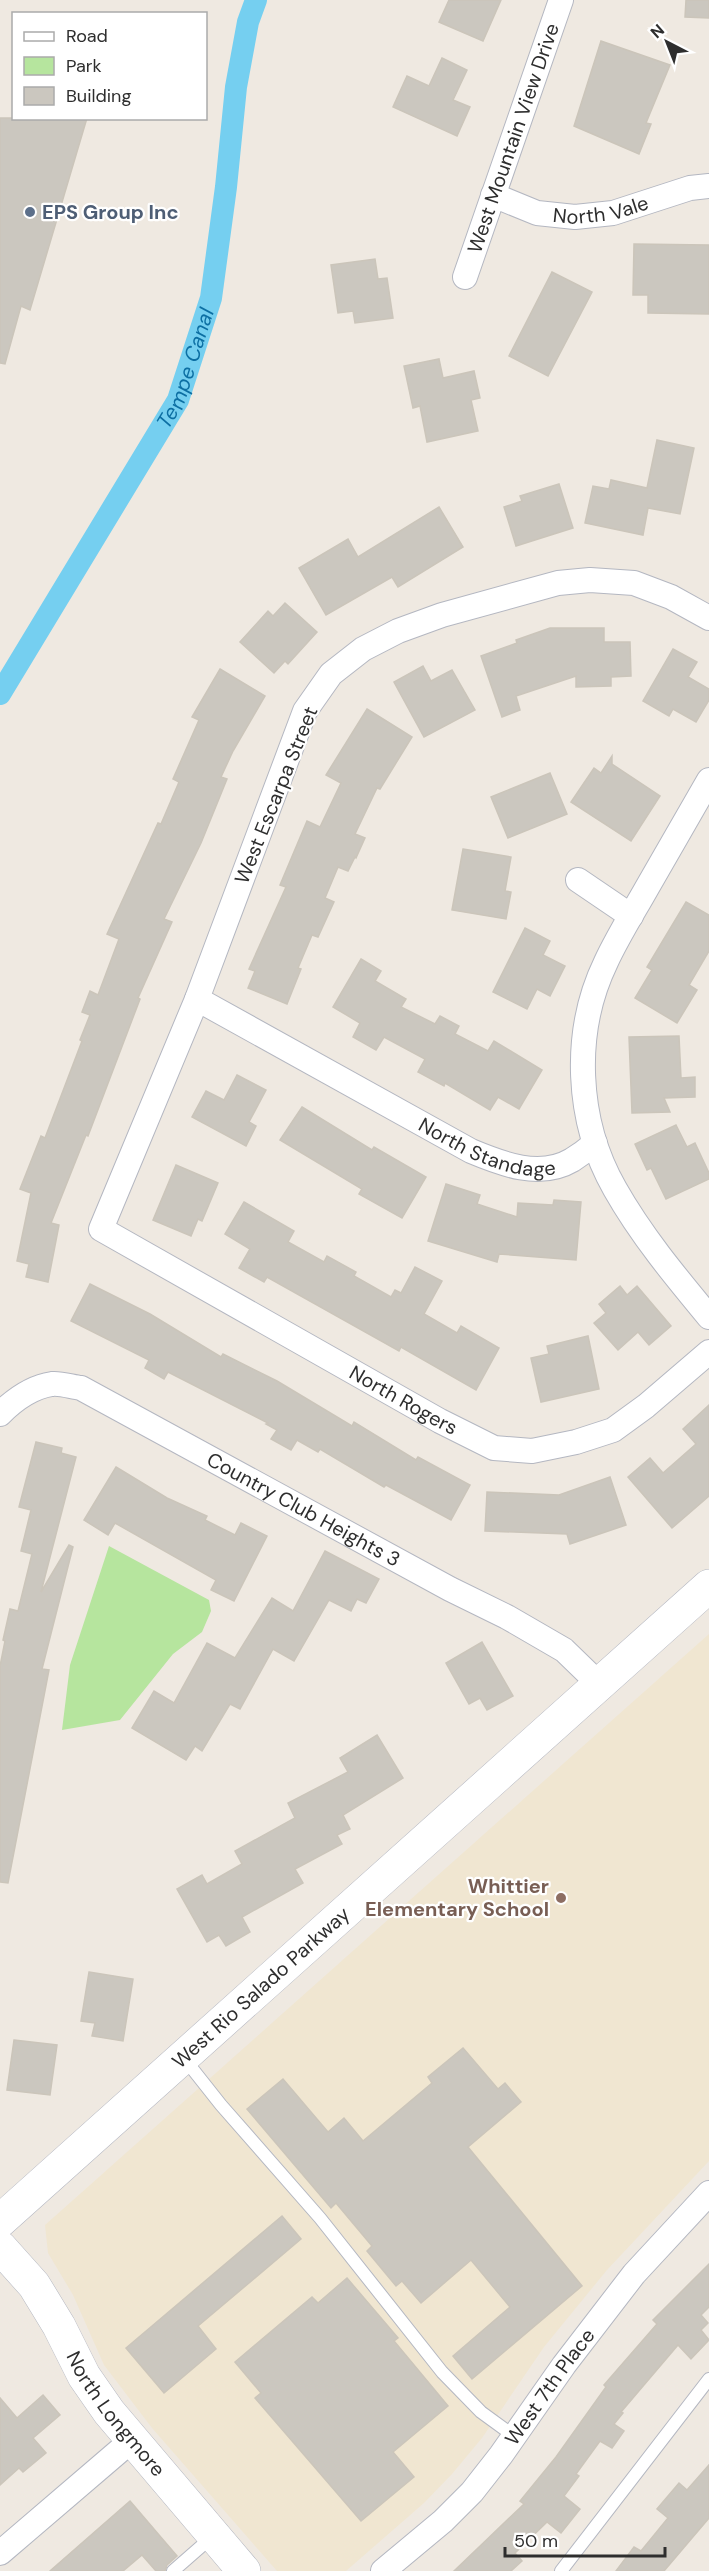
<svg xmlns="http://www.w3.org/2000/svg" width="709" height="2571" viewBox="0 0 709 2571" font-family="'DM Sans',sans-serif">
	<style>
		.education { fill: #f0e6d1 }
		.green { fill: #b6e59e }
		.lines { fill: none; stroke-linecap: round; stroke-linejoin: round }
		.canal { stroke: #75cff0; stroke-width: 22 }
		.building { fill: #cbc7bf; stroke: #cbc5ba; stroke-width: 1.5 }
		.lane-casing { stroke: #b4b7c1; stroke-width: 14 }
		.street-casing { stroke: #b4b7c1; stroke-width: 26 }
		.secondary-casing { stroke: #b4b7c1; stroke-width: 34 }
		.lane { stroke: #fff; stroke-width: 12 }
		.street { stroke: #fff; stroke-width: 24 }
		.secondary { stroke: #fff; stroke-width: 33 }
		.service-dot { fill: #5c6f8a; stroke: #fff; stroke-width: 2 }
		.education-dot { fill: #8d6e63; stroke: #fff; stroke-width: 2 }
		.labels { text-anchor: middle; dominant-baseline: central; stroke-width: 4.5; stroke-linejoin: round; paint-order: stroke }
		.street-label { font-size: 20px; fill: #2e2e2e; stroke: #fff }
		.service-label { font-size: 20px; font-weight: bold; fill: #4e5e75; stroke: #fff; text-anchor: start }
		.education-label { font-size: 20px; font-weight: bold; fill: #785e54; stroke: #fff; text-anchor: end }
		.water-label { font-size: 21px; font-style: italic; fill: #0d6fa3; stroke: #fff }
	</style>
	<rect width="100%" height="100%" fill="#efe9e1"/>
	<polygon class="education" points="709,1634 709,2161 607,2270 544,2347 482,2438 452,2474 424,2503 346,2571 277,2571 152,2428 104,2365 73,2295 48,2253 45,2225"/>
	<polygon class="green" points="109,1546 209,1600 211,1611 202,1632 173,1654 120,1720 62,1730 70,1665"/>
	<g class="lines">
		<path class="canal" id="s1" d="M0,694L178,400L211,298L226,187L236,87L248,22L256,0"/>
	</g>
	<g class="building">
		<polygon points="449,0 501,0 483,41 439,22"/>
		<polygon points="686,0 709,0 709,18 685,17"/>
		<polygon points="601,41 670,65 646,123 651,124 639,154 574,126"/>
		<polygon points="442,58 467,70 453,100 470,107 457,136 393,107 407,76 429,86"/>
		<polygon points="0,118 87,118 30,310 21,306 5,364 0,363"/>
		<polygon points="634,244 709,245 709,314 648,313 648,295 633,295"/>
		<polygon points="375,259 378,279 387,278 393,318 355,323 353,311 338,313 331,265"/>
		<polygon points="552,272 592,292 548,376 509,356"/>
		<polygon points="439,359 443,378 474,371 480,398 471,400 478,431 427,442 420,406 413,408 404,366"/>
		<polygon points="657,440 694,448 680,514 648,508 643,535 585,523 593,486 609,489 611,480 647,488"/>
		<polygon points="559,484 573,528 516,546 504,507 522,501 520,496"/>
		<polygon points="439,507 463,547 398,587 392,577 326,615 299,568 348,539 358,557"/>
		<polygon points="285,603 317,632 288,664 285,661 274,673 240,642 268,611 273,616"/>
		<polygon points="550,628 604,628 604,642 630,642 631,676 611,677 611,686 576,687 576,676 516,696 520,710 502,717 481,656 517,643 516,640"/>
		<polygon points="673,649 697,662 688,677 709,689 709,700 696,722 673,709 669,716 643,701"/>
		<polygon points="423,666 431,681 452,670 475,710 424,737 394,682"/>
		<polygon points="220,669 265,696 233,751 221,777 227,779 201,843 164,919 172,922 138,998 140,999 88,1136 86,1135 51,1223 59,1225 48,1282 26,1277 29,1264 17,1261 31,1193 20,1189 41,1136 45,1138 82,1041 80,1040 90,1015 82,1012 90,991 98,995 119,939 107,934 158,823 161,824 179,782 173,779 199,720 192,717"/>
		<polygon points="367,709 412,737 380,789 377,788 355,834 365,838 356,858 355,857 348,871 338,867 325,898 334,902 318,937 312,935 298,968 301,969 287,1004 248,988 255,971 249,969 286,887 280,885 307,821 320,827 341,783 326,775"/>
		<polygon points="612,756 612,764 660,796 631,841 571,802 594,768 601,773"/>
		<polygon points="550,773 567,814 508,838 491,797"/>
		<polygon points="463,849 511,857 505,891 511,892 506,919 452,910"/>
		<polygon points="686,902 709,915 709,951 689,985 697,990 677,1023 635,998 652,970 647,967"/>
		<polygon points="525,928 550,941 543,955 565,966 550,996 537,989 527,1009 493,992"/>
		<polygon points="361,959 381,971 375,981 406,999 401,1007 435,1024 440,1016 459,1026 455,1034 488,1051 494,1041 542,1070 519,1109 498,1097 490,1110 445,1083 444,1086 418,1072 425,1059 384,1037 376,1050 353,1037 360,1023 333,1007"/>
		<polygon points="679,1036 681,1078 695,1077 695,1097 664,1098 670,1112 632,1113 629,1037"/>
		<polygon points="237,1075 266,1090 249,1122 256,1126 246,1146 192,1117 206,1091 224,1100"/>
		<polygon points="302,1107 372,1150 374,1147 426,1177 402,1218 359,1194 362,1189 280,1140"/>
		<polygon points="676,1125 687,1147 695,1143 709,1173 709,1179 666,1199 651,1168 647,1170 635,1144"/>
		<polygon points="176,1165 218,1183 202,1221 198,1219 191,1236 153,1220"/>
		<polygon points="446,1184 480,1195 477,1204 517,1217 518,1203 553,1205 554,1200 581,1202 576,1260 499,1254 497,1262 428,1241"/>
		<polygon points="244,1202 294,1231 288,1242 324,1262 327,1256 356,1272 354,1276 391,1297 395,1290 401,1293 415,1267 442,1281 424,1314 457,1333 461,1326 499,1348 476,1390 401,1347 399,1351 267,1277 264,1282 239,1268 250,1249 225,1234"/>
		<polygon points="90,1284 150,1314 221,1357 223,1354 277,1381 352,1426 354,1422 416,1460 418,1457 470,1485 451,1520 386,1485 384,1487 320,1449 318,1452 297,1440 291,1450 271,1439 277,1430 266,1424 268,1423 168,1372 164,1379 145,1368 149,1360 71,1321"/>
		<polygon points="620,1286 627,1295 637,1286 671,1326 649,1345 638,1332 618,1350 594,1323 606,1313 599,1304"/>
		<polygon points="588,1336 599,1389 541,1402 531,1358 549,1354 547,1346"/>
		<polygon points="709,1405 709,1496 672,1528 628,1477 650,1458 663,1473 696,1444 683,1429"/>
		<polygon points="36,1442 62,1448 61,1453 76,1457 41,1592 69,1545 73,1547 42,1669 49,1670 8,1883 0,1882 0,1666 5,1641 3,1640 10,1609 18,1611 32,1554 21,1551 31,1510 19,1507"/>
		<polygon points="116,1467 167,1498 207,1516 205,1520 235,1535 241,1523 267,1536 234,1601 211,1590 216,1580 115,1523 108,1535 84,1520"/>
		<polygon points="610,1477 626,1525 570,1544 567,1534 485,1531 487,1492 559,1495"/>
		<polygon points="325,1551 379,1579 366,1603 357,1599 351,1611 329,1600 294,1661 273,1649 240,1709 230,1704 202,1751 195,1746 186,1760 132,1728 154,1691 174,1703 207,1643 235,1658 272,1598 293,1611"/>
		<polygon points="482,1642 513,1696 487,1710 480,1698 469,1704 446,1663"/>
		<polygon points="377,1735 403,1778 343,1815 350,1829 337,1835 342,1844 295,1869 303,1883 242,1917 250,1932 226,1946 219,1935 207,1942 177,1889 202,1875 207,1884 242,1864 235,1851 295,1818 288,1803 348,1772 340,1758"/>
		<polygon points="89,1972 133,1979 123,2041 92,2036 95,2023 81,2021"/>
		<polygon points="14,2040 57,2045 50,2095 7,2090"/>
		<polygon points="463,2048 498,2089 505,2083 521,2102 468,2147 582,2286 472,2379 453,2356 510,2307 471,2260 421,2303 402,2281 396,2286 367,2251 372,2246 336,2203 331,2208 247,2109 283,2079 328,2132 344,2118 363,2141 432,2083 428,2077"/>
		<polygon points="282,2216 301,2239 198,2326 216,2349 164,2393 126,2348"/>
		<polygon points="709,2264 709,2307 701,2315 708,2323 701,2330 709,2340 691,2359 678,2345 621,2412 623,2413 614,2424 624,2431 612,2448 600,2441 576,2474 579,2476 564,2496 580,2509 561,2533 547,2522 515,2553 522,2561 511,2571 454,2571 524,2504 520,2501 556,2457 606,2387 604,2385 657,2324 653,2320"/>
		<polygon points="347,2278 398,2338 394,2341 448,2406 393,2452 414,2477 361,2521 255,2398 261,2393 235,2362 312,2297 318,2303"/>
		<polygon points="43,2395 60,2415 33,2438 46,2453 23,2472 19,2468 0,2485 0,2398 17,2418"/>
		<polygon points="709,2465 709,2518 664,2571 616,2571 634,2547 641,2551 668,2518 657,2509 679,2483 687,2490"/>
		<polygon points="130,2501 177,2556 167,2565 165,2571 156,2571 142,2555 123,2571 50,2571"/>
	</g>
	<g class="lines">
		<defs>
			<g id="lane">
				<polyline points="183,2057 221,2105 320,2218 442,2372 481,2412 514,2436"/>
				<polyline points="173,2571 213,2536"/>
				<polyline points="561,2571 709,2379"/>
			</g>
			<g id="street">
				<path id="s2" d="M493,195L537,213L575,217L613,213L690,188L709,186"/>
				<path id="s3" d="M465,277L561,0"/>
				<path id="s4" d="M709,618L671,597L634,583L590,580L558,583L442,615L398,631L363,649L331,674L305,711L197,999L101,1229L440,1421L494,1448L532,1451L576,1442L613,1430L646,1406L709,1352"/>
				<path d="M709,780C689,815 668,851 648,886C634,911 618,936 606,962C572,1032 576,1121 615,1189C641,1235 675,1276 709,1317"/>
				<polyline points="578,880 631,916"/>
				<path id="s5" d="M197,999L471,1151C502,1164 540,1179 572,1160C580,1155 588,1149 595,1143"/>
				<path id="s6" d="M0,1414C14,1400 32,1387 52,1384C61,1383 72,1387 81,1388L450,1589L507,1617L564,1650L598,1683"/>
				<polyline points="0,2553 132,2440"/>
				<path id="s7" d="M383,2571L443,2521L472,2492L501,2455L564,2365L634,2274L709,2193"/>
			</g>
			<g id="secondary">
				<path id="s8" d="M0,2221L709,1586"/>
				<path id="s9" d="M0,2247L34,2285L59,2326L84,2376L109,2412L244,2571"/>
			</g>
		</defs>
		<use href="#lane" class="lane-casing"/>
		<use href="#street" class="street-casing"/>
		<use href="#secondary" class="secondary-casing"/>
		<use href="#lane" class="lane"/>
		<use href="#street" class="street"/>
		<use href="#secondary" class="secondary"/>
	</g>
	<circle class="service-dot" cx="30" cy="212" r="6"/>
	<circle class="education-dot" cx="561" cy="1898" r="6"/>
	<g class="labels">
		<g class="street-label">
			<text stroke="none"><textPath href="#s3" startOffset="147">West Mountain View Drive</textPath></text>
			<text stroke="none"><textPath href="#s2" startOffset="112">North Vale</textPath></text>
			<text transform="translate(276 795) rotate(-68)">West Escarpa Street</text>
			<text stroke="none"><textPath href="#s5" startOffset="328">North Standage</textPath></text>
			<text stroke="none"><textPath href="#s4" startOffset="1356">North Rogers</textPath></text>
			<text stroke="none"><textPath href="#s6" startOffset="344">Country Club Heights 3</textPath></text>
			<text stroke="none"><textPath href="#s8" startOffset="350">West Rio Salado Parkway</textPath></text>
			<text stroke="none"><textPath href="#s7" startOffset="250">West 7th Place</textPath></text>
			<text stroke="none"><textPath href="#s9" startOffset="204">North Longmore</textPath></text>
		</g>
		<g class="service-label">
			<text x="42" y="212">EPS Group Inc</text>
		</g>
		<g class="education-label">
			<text x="549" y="1886">Whittier<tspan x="549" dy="23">Elementary School</tspan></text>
		</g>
		<g class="water-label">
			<text stroke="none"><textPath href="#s1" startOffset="376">Tempe Canal</textPath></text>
		</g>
	</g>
	<rect x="12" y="12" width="195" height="108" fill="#ffffff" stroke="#ababab" stroke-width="1.5"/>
	<rect x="24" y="32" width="30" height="9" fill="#ffffff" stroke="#ababab" stroke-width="1.5"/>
	<text x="66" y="42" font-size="18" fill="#2e2e2e">Road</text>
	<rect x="24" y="57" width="30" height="18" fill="#b6e59e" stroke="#ababab" stroke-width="1.5"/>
	<text x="66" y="72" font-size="18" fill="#2e2e2e">Park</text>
	<rect x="24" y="87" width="30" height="18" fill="#cbc7bf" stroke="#ababab" stroke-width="1.5"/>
	<text x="66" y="102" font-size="18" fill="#2e2e2e">Building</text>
	<g transform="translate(667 42) rotate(318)" stroke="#ffffff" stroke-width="4.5" paint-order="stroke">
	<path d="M0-4.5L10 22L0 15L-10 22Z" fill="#2e2e2e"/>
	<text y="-9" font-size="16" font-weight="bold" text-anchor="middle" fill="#2e2e2e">N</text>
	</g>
	<path d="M505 2547v9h160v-9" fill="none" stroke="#2e2e2e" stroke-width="3"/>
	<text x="514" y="2547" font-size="18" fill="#2e2e2e" stroke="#ffffff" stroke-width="4.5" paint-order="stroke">50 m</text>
</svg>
